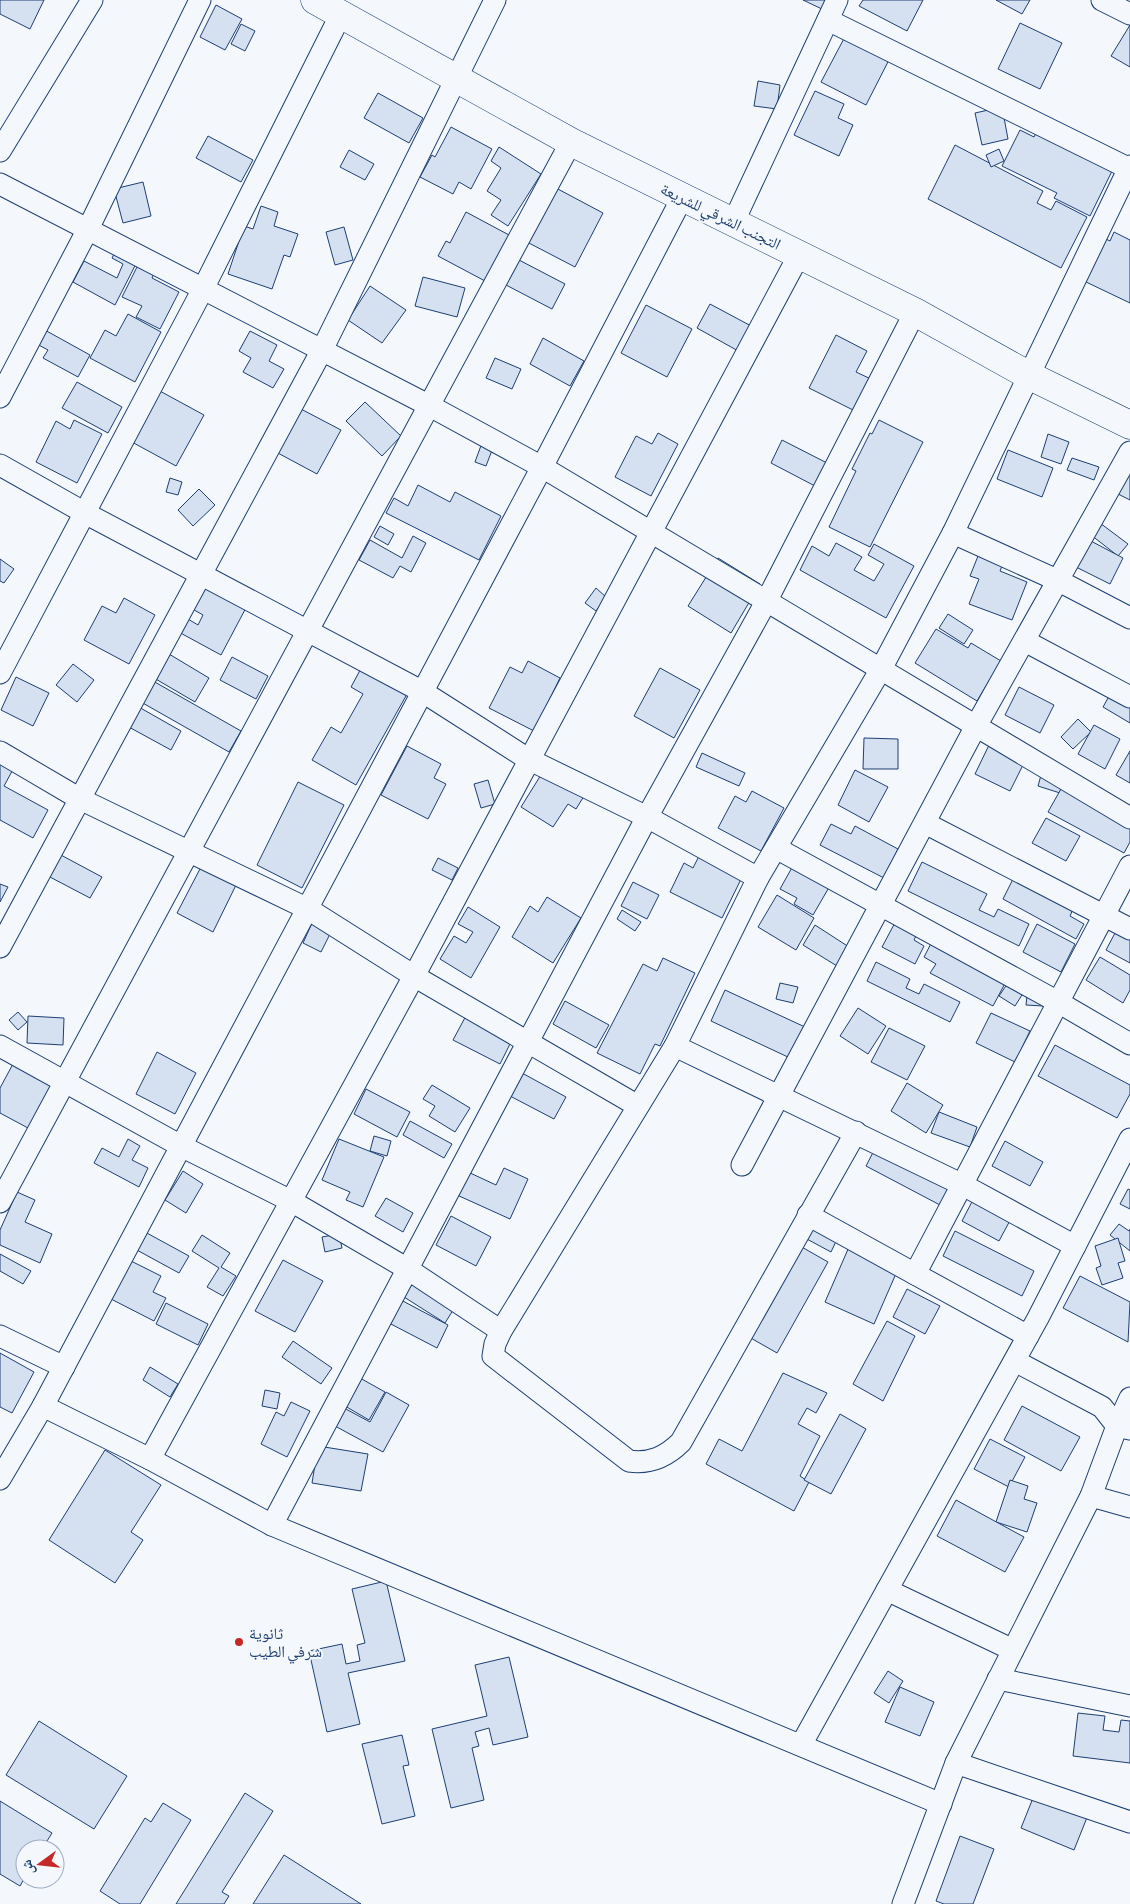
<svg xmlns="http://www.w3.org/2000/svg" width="1130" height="1904" viewBox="0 0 1130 1904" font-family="'Asap Condensed','Noto Naskh Arabic',sans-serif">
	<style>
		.building { fill: #d5e0f0; stroke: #1d3f73 }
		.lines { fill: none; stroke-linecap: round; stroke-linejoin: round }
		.street-casing { stroke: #1d3f73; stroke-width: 23 }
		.primary-casing { stroke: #1d3f73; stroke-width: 29 }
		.street { stroke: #f4f7fb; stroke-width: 21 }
		.primary { stroke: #f4f7fb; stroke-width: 28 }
		.poi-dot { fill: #c62828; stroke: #f4f7fb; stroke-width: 2 }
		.labels { text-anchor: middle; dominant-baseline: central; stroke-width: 4; stroke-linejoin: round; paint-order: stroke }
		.street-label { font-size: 16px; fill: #1d3f73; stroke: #f4f7fb }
		.poi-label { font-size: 16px; fill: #1d3f73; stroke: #f4f7fb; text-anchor: start }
	</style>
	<rect width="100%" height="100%" fill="#f4f7fb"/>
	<g class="building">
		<polygon points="0,0 44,0 30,29 0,14"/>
		<polygon points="803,0 829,0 824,10"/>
		<polygon points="863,0 923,0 907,31 859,6"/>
		<polygon points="996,0 1030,0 1022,14"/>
		<polygon points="216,5 242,19 225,50 200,37"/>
		<polygon points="1020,23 1062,43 1040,89 998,69"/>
		<polygon points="241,24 255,31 245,51 231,44"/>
		<polygon points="1130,25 1130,67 1111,56"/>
		<polygon points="848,31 892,54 866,105 821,82"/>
		<polygon points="758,81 780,85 777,109 754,106"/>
		<polygon points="815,91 844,104 838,118 853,125 839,156 794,135"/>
		<polygon points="378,93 423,118 409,143 364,118"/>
		<polygon points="1002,107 1008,139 982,145 975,113"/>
		<polygon points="451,127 492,149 471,189 459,182 453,194 420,177 432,155 435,157"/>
		<polygon points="1039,127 1115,165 1090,216 1054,198 1057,193 1002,166 1020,130 1034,137"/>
		<polygon points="208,136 253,160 241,182 196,158"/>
		<polygon points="955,145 1043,191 1037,203 1051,210 1056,201 1087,217 1061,268 928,199"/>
		<polygon points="499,147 541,174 508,226 491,215 501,200 487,191 501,168 491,161"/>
		<polygon points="999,149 1004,161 991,167 986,155"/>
		<polygon points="349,150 374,164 365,180 340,167"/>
		<polygon points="143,182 151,216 123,223 114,189"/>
		<polygon points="556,188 603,213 575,267 527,242"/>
		<polygon points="261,206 278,212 274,226 298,234 290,257 284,255 272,289 228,274 244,226 253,229"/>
		<polygon points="466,212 509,235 485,281 438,256 446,241 450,243"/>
		<polygon points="344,227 353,260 335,265 326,232"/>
		<polygon points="1114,232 1130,240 1130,303 1084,281 1104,238 1110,241"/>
		<polygon points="121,241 142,252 115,305 73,282 84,261 117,278 123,264 112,258"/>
		<polygon points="144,253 160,261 152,278 179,292 160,329 136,317 142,306 122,297"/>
		<polygon points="519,260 565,284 552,309 506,285"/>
		<polygon points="423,277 465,288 457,317 415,306"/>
		<polygon points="370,286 406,310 382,343 348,320"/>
		<polygon points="710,304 753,327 740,352 697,328"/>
		<polygon points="646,305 692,329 667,377 621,353"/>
		<polygon points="128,314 161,332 135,382 90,358 105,330 116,336"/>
		<polygon points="43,329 90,355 78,377 43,358 48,350 35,343"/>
		<polygon points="250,331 277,345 269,361 284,369 273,388 243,372 251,358 239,351"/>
		<polygon points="836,335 867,351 856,372 873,380 857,412 809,388"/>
		<polygon points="543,338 584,361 570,386 530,364"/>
		<polygon points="495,358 521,369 512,389 486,378"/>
		<polygon points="77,382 122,407 108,433 62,408"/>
		<polygon points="158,390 204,415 176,466 130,441"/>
		<polygon points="365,402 401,436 382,456 346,421"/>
		<polygon points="299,408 341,430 317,474 276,452"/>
		<polygon points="74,420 102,434 77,483 36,462 56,421 70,429"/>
		<polygon points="879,420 923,442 870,547 829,527 856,471 852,469 870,433 872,434"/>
		<polygon points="658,433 678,444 651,496 615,477 636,436 652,444"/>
		<polygon points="1048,434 1069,442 1061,464 1041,457"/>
		<polygon points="483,440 494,445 486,466 475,462"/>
		<polygon points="782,440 827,463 815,486 771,463"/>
		<polygon points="1008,450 1053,468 1042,497 997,479"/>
		<polygon points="1072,458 1099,467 1094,480 1067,470"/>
		<polygon points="1130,471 1130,500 1118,494"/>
		<polygon points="170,478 182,482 178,495 166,492"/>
		<polygon points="418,485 450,502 455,492 501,516 479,560 386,513 394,498 408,506"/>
		<polygon points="199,489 215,505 193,526 178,510"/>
		<polygon points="1100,523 1128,544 1118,556 1091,535"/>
		<polygon points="380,526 394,534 388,545 374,537"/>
		<polygon points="413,536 426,543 411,572 400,566 393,578 359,560 370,540 402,558"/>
		<polygon points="1089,540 1123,558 1110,584 1076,567"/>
		<polygon points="836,543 862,557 854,570 874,581 884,564 868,555 874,544 914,566 886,618 800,570 812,546 829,556"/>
		<polygon points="978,556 1002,566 1000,571 1027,582 1012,620 969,604 979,579 970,576"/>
		<polygon points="718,558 760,584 731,633 688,606"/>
		<polygon points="0,559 14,569 4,583 0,581"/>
		<polygon points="203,580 248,604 221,655 175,630 183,616 198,625 203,615 189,607"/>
		<polygon points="596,588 606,597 596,611 585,603"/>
		<polygon points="124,598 155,615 129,664 84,640 102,606 116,613"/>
		<polygon points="948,614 973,630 964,644 939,628"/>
		<polygon points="936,629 968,648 971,643 1001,661 977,701 915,663"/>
		<polygon points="169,654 209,678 195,702 154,678"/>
		<polygon points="232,657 268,676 256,699 220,680"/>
		<polygon points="365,661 411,687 356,785 312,760 331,727 341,733 363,694 351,687"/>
		<polygon points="528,661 560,678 534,731 489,708 510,667 522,673"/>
		<polygon points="73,664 94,680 77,702 56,685"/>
		<polygon points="660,668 700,690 674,738 634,716"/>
		<polygon points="16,677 49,693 33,726 1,710"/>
		<polygon points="153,681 241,731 229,752 141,702"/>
		<polygon points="1019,687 1054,705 1040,733 1005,715"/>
		<polygon points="1112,691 1130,701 1130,723 1103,707"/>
		<polygon points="137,706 181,731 171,750 127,726"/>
		<polygon points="1078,719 1091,732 1073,749 1061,737"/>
		<polygon points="1094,725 1120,739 1105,769 1078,754"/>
		<polygon points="864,738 898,739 898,769 863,769"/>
		<polygon points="990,743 1025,761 1010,791 975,774"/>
		<polygon points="407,746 441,764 434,778 446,784 428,819 381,795"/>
		<polygon points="1130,751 1130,783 1116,775"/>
		<polygon points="0,752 17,762 4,786 48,810 33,838 0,820"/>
		<polygon points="702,753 745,773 739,786 696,767"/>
		<polygon points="549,762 589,788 576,809 568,804 553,827 521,807"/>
		<polygon points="1043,768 1065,774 1060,793 1038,786"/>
		<polygon points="855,770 888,787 869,822 838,805"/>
		<polygon points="488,780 495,804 481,808 474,784"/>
		<polygon points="1066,780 1130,815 1130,842 1124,853 1048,812"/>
		<polygon points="298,782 344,805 302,888 257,865"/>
		<polygon points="752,791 784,808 761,851 718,828 735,796 746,802"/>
		<polygon points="1046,818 1080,836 1066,861 1032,843"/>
		<polygon points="831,824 851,834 855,826 898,849 884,878 820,845"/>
		<polygon points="701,852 744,873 722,918 670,892 684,863 693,868"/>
		<polygon points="59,854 102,877 90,898 48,876"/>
		<polygon points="438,858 458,868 452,880 432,870"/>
		<polygon points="922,862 987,894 979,910 994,917 998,909 1029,924 1019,946 908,891"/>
		<polygon points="794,864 831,884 813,915 794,904 797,898 780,889"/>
		<polygon points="202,865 237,883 213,932 177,913"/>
		<polygon points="1019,867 1073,909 1070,916 1084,924 1076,939 1003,899"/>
		<polygon points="633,882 659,895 647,919 621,906"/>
		<polygon points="0,884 8,887 0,902"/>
		<polygon points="777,895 814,918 796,950 758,927"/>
		<polygon points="547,897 581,918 553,963 512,937 530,906 538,912"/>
		<polygon points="468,907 500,927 471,978 440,959 454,936 466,943 473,932 458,924"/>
		<polygon points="622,910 641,922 635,931 617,919"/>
		<polygon points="898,917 920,928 914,940 924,946 915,964 882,947"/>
		<polygon points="1123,918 1130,922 1130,963 1106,950"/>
		<polygon points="313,921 332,930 321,952 303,943"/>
		<polygon points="1037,924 1075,944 1061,972 1023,952"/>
		<polygon points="815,925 849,947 837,966 803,945"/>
		<polygon points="936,934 1010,974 993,1006 930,973 936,964 924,957"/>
		<polygon points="1100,957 1130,975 1130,990 1123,1003 1086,980"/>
		<polygon points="663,958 695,973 660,1046 655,1044 640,1074 597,1053 643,964 657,971"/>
		<polygon points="876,962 910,979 906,988 919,994 924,984 960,1002 950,1022 867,981"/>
		<polygon points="1012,977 1027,987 1015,1006 999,996"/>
		<polygon points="780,983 798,987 793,1003 776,999"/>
		<polygon points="1028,987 1044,989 1043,1006 1026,1005"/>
		<polygon points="725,990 805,1027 790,1058 711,1021"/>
		<polygon points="565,1001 609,1025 596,1048 553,1024"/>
		<polygon points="858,1008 886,1026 868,1054 840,1036"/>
		<polygon points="18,1012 27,1022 18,1030 9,1020"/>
		<polygon points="468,1012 514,1036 500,1064 453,1040"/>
		<polygon points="991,1013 1030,1031 1015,1062 976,1043"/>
		<polygon points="28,1016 64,1018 63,1045 27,1043"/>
		<polygon points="889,1028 925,1046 907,1080 871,1062"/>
		<polygon points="1055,1045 1130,1085 1130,1094 1117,1118 1038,1076"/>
		<polygon points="157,1052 196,1073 175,1114 136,1094"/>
		<polygon points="14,1062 53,1083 28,1128 0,1113 0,1088"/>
		<polygon points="522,1073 566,1097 554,1119 510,1096"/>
		<polygon points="907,1083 943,1105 926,1133 891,1111"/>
		<polygon points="432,1085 470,1108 455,1132 429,1116 435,1106 423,1099"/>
		<polygon points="366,1089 410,1112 397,1137 354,1114"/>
		<polygon points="939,1112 977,1127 970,1147 931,1133"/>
		<polygon points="410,1121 452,1144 444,1158 403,1135"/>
		<polygon points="374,1136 391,1141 387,1156 370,1151"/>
		<polygon points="128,1139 140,1146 132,1160 148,1168 139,1187 94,1163 102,1148 119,1157"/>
		<polygon points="339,1139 384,1157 363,1207 346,1200 350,1192 322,1180"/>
		<polygon points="880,1139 954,1178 940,1205 866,1166"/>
		<polygon points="1005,1141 1043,1162 1030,1186 992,1166"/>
		<polygon points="504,1168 528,1179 510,1219 457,1195 468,1172 496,1185"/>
		<polygon points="183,1171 203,1184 186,1213 165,1200"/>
		<polygon points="1128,1189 1130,1190 1130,1209 1120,1204"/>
		<polygon points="17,1192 35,1200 25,1222 52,1234 40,1263 0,1245 0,1230"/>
		<polygon points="976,1194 1014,1213 999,1241 962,1221"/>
		<polygon points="386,1198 413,1213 403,1232 375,1216"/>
		<polygon points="451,1216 491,1237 476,1266 436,1245"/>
		<polygon points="813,1221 839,1235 831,1252 805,1238"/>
		<polygon points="1119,1224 1129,1231 1130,1229 1130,1251 1110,1235"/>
		<polygon points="955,1231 1034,1271 1022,1296 943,1256"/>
		<polygon points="145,1232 189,1256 179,1273 135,1249"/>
		<polygon points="339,1234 342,1248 325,1252 322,1237"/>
		<polygon points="202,1235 230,1253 221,1267 236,1276 223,1296 207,1287 219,1268 192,1251"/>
		<polygon points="1118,1238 1125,1261 1118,1263 1123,1278 1102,1285 1096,1268 1101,1266 1095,1246"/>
		<polygon points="800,1246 828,1262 777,1353 749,1337"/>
		<polygon points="849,1247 898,1269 874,1324 825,1302"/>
		<polygon points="0,1254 31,1271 23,1284 0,1271"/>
		<polygon points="283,1260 323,1281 295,1332 255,1311"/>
		<polygon points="131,1261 161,1276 153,1292 166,1298 154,1321 111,1299"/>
		<polygon points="419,1273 460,1299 445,1323 404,1297"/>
		<polygon points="1080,1276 1130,1302 1128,1342 1063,1308"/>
		<polygon points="907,1289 940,1306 925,1334 893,1317"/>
		<polygon points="401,1300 448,1325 437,1348 389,1323"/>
		<polygon points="166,1303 208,1324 198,1345 156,1324"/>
		<polygon points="887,1321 915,1336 883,1401 853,1384"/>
		<polygon points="293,1341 332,1368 321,1384 282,1357"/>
		<polygon points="0,1353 34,1372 12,1413 0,1407"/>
		<polygon points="150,1367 178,1384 170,1397 143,1380"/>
		<polygon points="783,1373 827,1393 816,1413 807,1408 798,1424 820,1436 800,1476 809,1482 794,1511 706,1464 719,1439 742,1451"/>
		<polygon points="360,1378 385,1392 369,1420 345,1406"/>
		<polygon points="265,1390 280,1393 277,1409 262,1406"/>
		<polygon points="386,1392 409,1405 383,1452 335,1426 344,1408 370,1422"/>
		<polygon points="291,1402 310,1411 287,1457 261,1444 276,1412 284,1416"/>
		<polygon points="1022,1406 1080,1437 1061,1471 1004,1440"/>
		<polygon points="840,1414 866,1429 831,1494 804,1480"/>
		<polygon points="990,1439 1025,1457 1009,1487 974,1469"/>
		<polygon points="318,1446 368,1454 361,1491 312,1483"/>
		<polygon points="105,1450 161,1485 131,1532 143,1540 115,1583 49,1540"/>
		<polygon points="1010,1480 1028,1486 1024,1499 1037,1503 1027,1532 996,1522"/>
		<polygon points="956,1500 1024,1537 1005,1572 937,1536"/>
		<polygon points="386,1581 405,1661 348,1673 360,1724 327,1732 309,1651 342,1644 346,1664 360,1661 357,1645 365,1643 352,1589"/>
		<polygon points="509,1657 528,1737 493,1745 489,1728 475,1732 479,1746 472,1748 484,1800 451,1808 432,1729 487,1716 475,1665"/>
		<polygon points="888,1671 903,1681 889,1703 874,1693"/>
		<polygon points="900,1687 934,1702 920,1736 885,1722"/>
		<polygon points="1078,1713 1105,1716 1103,1730 1119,1732 1121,1720 1130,1721 1130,1763 1073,1756"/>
		<polygon points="39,1721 127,1776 94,1829 6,1775"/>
		<polygon points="402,1735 409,1765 403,1766 415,1816 382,1824 362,1744"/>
		<polygon points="245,1793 273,1811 222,1892 229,1896 224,1904 176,1904"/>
		<polygon points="1035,1793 1088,1815 1074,1850 1021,1828"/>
		<polygon points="0,1801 52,1833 42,1849 25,1849 25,1877 20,1886 0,1874"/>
		<polygon points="163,1803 191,1820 140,1904 120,1904 100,1891 145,1818 151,1822"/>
		<polygon points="960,1836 994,1849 973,1904 944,1904 936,1901"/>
		<polygon points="284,1855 361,1904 253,1904"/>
	</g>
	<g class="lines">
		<defs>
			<g id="street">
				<polyline points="1102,0 1130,14"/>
				<polyline points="828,20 1130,169"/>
				<polyline points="0,151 92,0"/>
				<polyline points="0,184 430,406 542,467 1130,818"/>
				<polyline points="733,223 837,0"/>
				<polyline points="0,397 88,229 200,0"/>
				<polyline points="0,465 85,513 423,692 528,759 647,817 758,878"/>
				<polyline points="953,533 1059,581 1130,618"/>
				<polyline points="1025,641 1130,697"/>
				<polyline points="0,673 203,289 341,14"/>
				<polyline points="0,752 80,799 308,909 414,976 638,1106"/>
				<polyline points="925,823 1130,929"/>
				<polyline points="776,848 1058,1002 1130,1044"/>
				<polyline points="0,947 322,350 495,0"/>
				<polyline points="0,1046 181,1146 291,1201 406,1268 501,1331"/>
				<polyline points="675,1046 963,1185 1075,1246"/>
				<path d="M856,1132L681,1442C666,1457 650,1464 629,1461L493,1356L495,1344L501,1331L675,1046L758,878L881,669L953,533L1130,166"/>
				<polyline points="742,1165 976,726 1130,452"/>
				<polyline points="0,1202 571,142"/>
				<polyline points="808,1215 915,1274"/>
				<polyline points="0,1336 64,1367"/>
				<polyline points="1028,1336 915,1274 1130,866"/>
				<polyline points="1015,1361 1102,1407 1117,1426 1130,1429"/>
				<polyline points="43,1406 150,1459 272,1525 941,1804"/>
				<polyline points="150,1459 414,976 799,255"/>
				<polyline points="0,1479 43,1406 542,467 682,198"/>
				<polyline points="1091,1496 1130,1507"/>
				<polyline points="272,1525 647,817 767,600 915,312"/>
				<polyline points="887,1590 1013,1650"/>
				<polyline points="998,1679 1130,1706"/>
				<polyline points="801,1745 1038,1318 1130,1139"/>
				<polyline points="956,1763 1130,1822"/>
				<polyline points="903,1904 956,1763 1091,1496 1117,1426 1130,1398"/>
			</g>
			<polyline id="primary" points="315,0 571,142 915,312 1028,375 1130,425"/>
		</defs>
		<use href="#street" class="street-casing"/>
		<use href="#primary" class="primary-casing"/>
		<use href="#street" class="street"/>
		<use href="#primary" class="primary"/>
	</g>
	<circle class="poi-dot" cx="239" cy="1642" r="5"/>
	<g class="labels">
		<g class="street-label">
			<text transform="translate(721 216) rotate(26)">التجنب الشرقي للشريعة</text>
		</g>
		<g class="poi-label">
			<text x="249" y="1633">ثانوية<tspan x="249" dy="18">شرفي الطيب</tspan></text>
		</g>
	</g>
	<g transform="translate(40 1864) rotate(255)"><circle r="24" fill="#f4f7fb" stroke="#9eadc5"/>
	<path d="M0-4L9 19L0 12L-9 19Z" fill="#c62828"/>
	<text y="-8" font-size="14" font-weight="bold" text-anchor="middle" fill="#1d3f73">ش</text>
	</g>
</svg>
